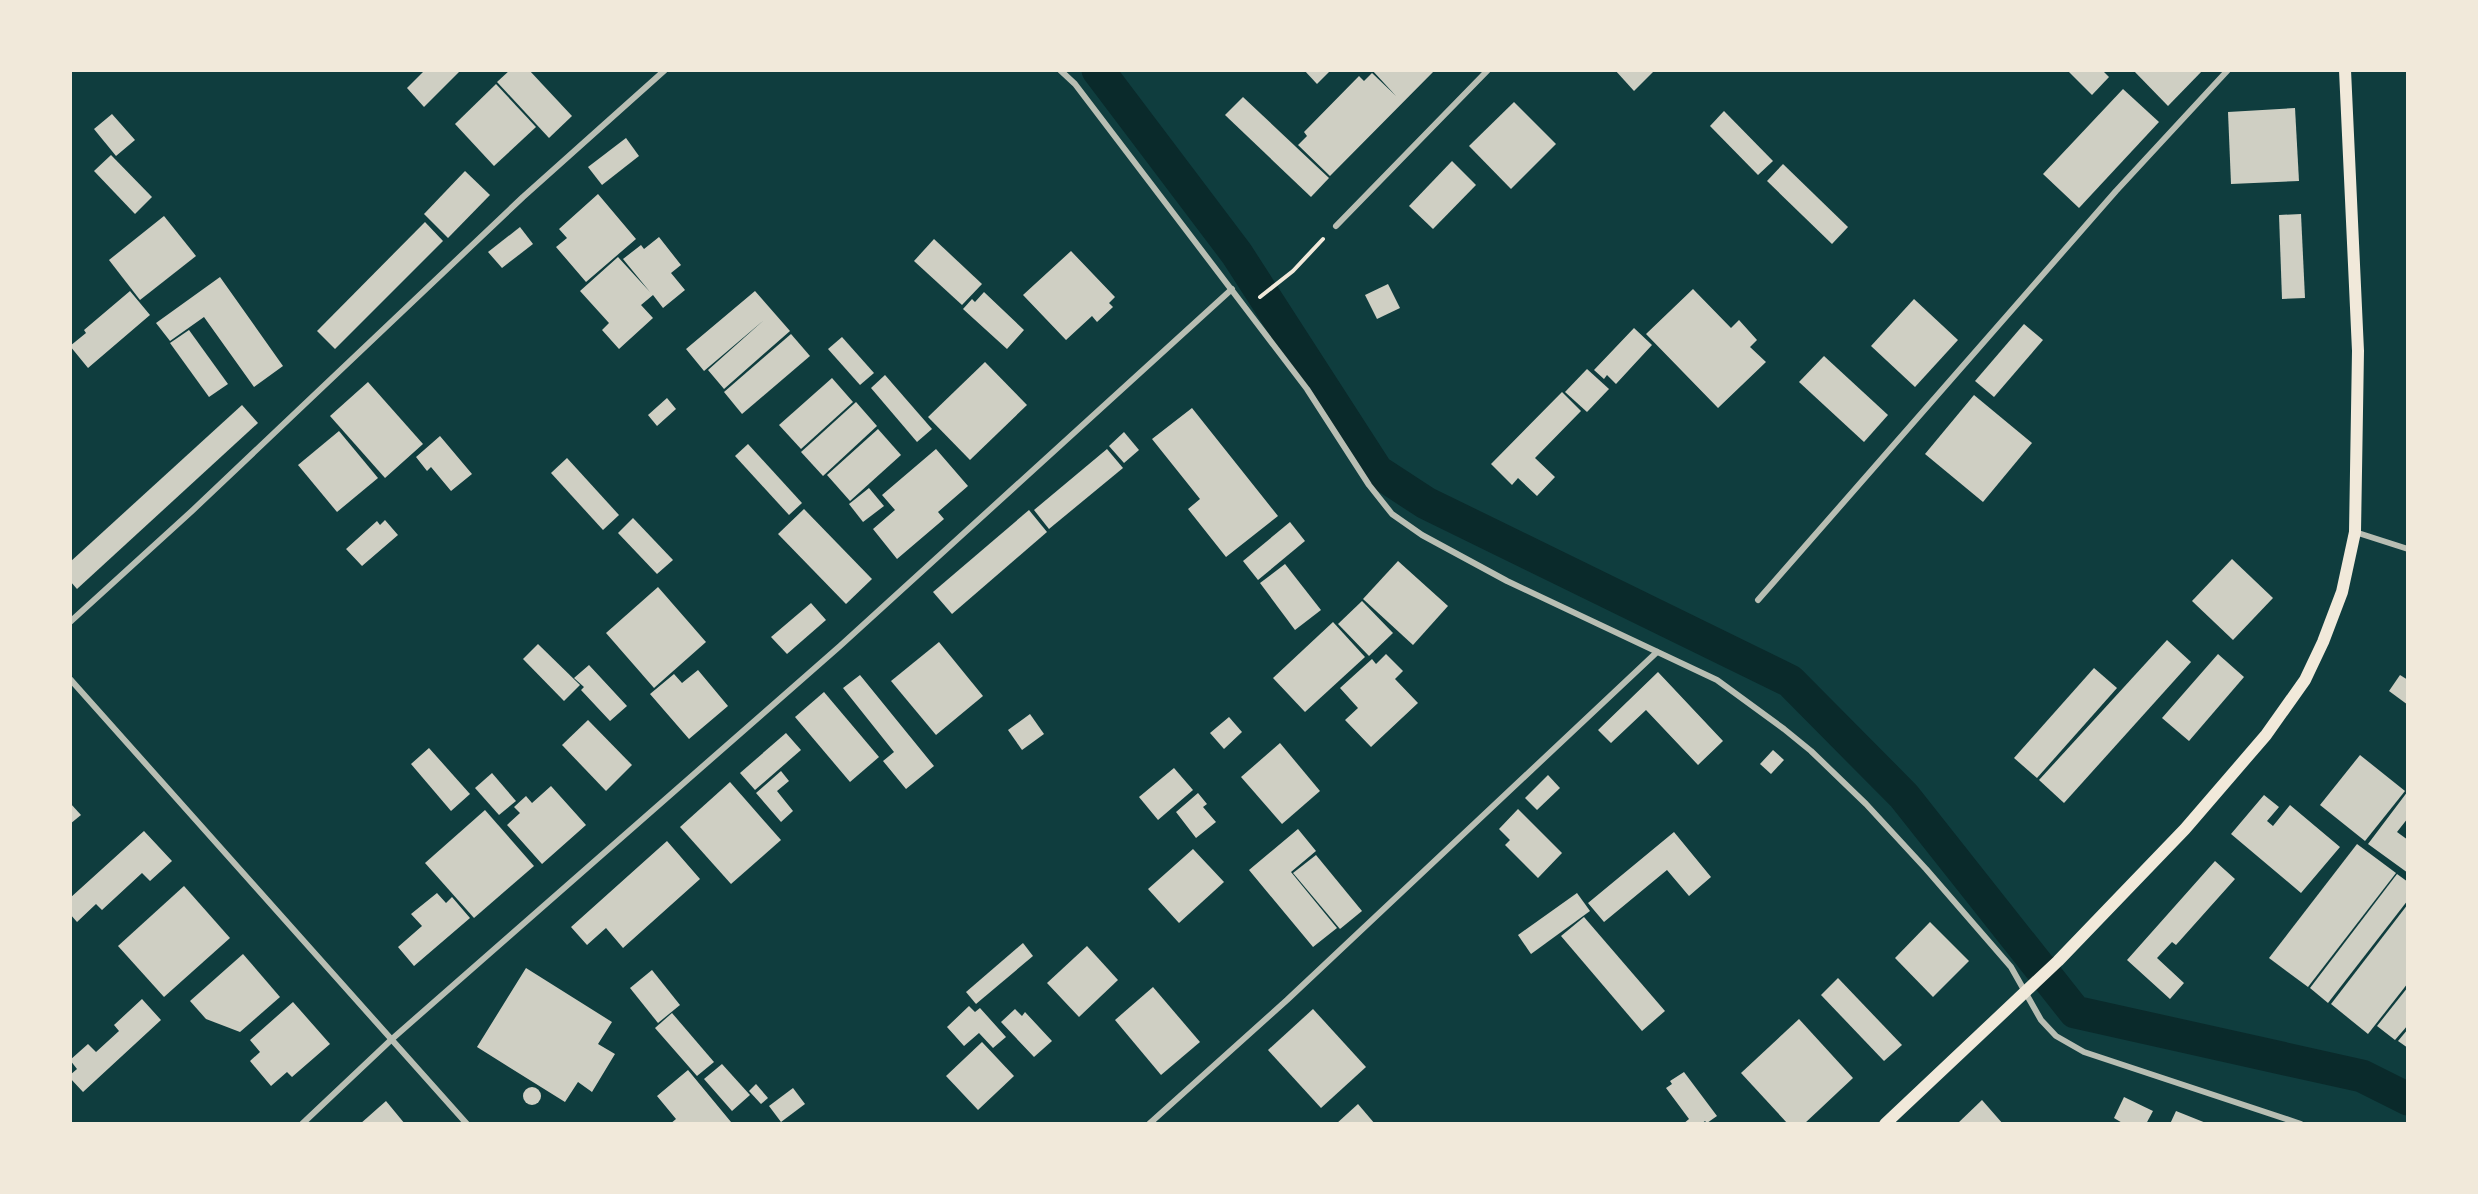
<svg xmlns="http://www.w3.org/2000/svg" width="2478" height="1194" viewBox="0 0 2478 1194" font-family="Roboto,sans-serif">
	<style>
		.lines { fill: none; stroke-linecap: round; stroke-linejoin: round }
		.canal { stroke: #0a2a2b; stroke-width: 33 }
		.building { fill: #cfcfc3 }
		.path { stroke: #f1e9da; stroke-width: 4 }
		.minor { stroke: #b8beb3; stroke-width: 6 }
		.secondary { stroke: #f1e9da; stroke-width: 12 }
	</style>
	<rect width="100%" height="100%" fill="#0f3d3e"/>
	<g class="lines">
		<polyline class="canal" points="1098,70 1237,254 1377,471 1426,503 1790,681 1904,796 2075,1012 2362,1076 2408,1099"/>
	</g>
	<g class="building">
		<polygon points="425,70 461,70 424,107 407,88"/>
		<polygon points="510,70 529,70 572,116 549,138 497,82"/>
		<polygon points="1304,70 1331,70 1317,84"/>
		<polygon points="1372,70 1435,70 1330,176 1298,145 1307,136 1304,132 1359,76 1364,81 1372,73 1396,96"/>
		<polygon points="1615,70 1655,70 1634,91"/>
		<polygon points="2067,70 2102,70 2109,77 2092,95"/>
		<polygon points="2133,70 2203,70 2168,106"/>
		<polygon points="496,84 536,127 494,166 455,124"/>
		<polygon points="2123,89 2159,122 2079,208 2043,174"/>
		<polygon points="1243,97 1329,178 1311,197 1225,115"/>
		<polygon points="1514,102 1556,144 1511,189 1469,146"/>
		<polygon points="2295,108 2299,181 2231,184 2228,112"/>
		<polygon points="1724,111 1773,161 1758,175 1710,126"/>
		<polygon points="112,114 135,140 116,156 94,129"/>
		<polygon points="626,138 639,156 602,185 588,167"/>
		<polygon points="111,155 152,197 135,214 94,171"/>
		<polygon points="1452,161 1476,185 1433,229 1409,206"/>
		<polygon points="1783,164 1848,227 1832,244 1767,181"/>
		<polygon points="465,171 490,195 448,238 424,214"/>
		<polygon points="598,194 636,239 586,282 556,247 567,238 559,229"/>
		<polygon points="2301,214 2305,298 2282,299 2279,215"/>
		<polygon points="164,216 196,256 140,300 109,260"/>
		<polygon points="425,222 443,241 335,349 317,331"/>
		<polygon points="520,227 533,244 502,268 488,252"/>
		<polygon points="659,237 681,265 671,273 685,290 663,308 653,295 641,305 653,318 619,349 602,330 609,323 580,291 618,257 650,292 623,259 641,245 644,249"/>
		<polygon points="934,239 982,284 962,305 914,261"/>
		<polygon points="1071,251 1115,297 1109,303 1113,307 1097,322 1092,316 1066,340 1023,295"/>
		<polygon points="220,277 283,366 254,387 204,317 170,341 156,323"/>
		<polygon points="1388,284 1400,308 1377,319 1365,295"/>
		<polygon points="1693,289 1731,328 1739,320 1757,340 1750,347 1766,362 1718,408 1646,334"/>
		<polygon points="130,291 150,315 88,368 70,346 86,333 84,330"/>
		<polygon points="755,291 790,331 724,389 708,370 764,320 704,371 686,349"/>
		<polygon points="984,292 1024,330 1007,349 963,309 972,299 975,302"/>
		<polygon points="1914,299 1958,340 1915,387 1871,346"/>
		<polygon points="2024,324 2043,340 1994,397 1975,381"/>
		<polygon points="1634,328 1652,345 1616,384 1607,375 1604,379 1594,370"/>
		<polygon points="189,330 228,384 209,397 170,343"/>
		<polygon points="791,334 810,356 742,414 724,392"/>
		<polygon points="842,337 874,373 860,385 828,349"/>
		<polygon points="1824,356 1888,415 1864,442 1799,382"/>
		<polygon points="985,362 1027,405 970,460 928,417"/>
		<polygon points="1587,369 1609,389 1587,412 1565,392"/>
		<polygon points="885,375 932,429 917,442 871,388"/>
		<polygon points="832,378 853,402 801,449 779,425"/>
		<polygon points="368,382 423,444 385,478 330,416"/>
		<polygon points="1562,392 1581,411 1535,458 1555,477 1537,496 1518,478 1512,485 1491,464"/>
		<polygon points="1974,395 2032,443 1983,502 1925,454"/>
		<polygon points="667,398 676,409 657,426 648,415"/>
		<polygon points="856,402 877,426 823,476 801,452"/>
		<polygon points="242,405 258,423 77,589 70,581 70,562"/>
		<polygon points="1192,408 1278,516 1226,557 1188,509 1200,499 1152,439"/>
		<polygon points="878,429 901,455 850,501 827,475"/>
		<polygon points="339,431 378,478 337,512 298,465"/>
		<polygon points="1124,432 1139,450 1124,463 1109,446"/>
		<polygon points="440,436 472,474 451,491 431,467 427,471 416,457"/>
		<polygon points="748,444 802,503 789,515 735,456"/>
		<polygon points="936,449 968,486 938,512 944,519 897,559 873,529 895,510 882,495"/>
		<polygon points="1107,449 1123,468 1049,529 1034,510"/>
		<polygon points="567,458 619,515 603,530 551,473"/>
		<polygon points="869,488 884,506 863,522 849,504"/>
		<polygon points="804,509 872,579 846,604 778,534"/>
		<polygon points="1029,510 1047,532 952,614 933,592"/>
		<polygon points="633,518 673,560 657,574 618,533"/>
		<polygon points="385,520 398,535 362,566 346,549 377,521 380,525"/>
		<polygon points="1290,522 1305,541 1258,580 1243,561"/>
		<polygon points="2232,559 2273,598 2233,640 2192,601"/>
		<polygon points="1398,561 1448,606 1413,645 1363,599"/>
		<polygon points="1285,564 1321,610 1295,630 1260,583"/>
		<polygon points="658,587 706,642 654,688 606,633"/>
		<polygon points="1362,601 1393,633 1369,656 1338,624"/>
		<polygon points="811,603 826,620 787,654 771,637"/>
		<polygon points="1333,622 1365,657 1305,712 1273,678"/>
		<polygon points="2167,640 2191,662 2064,803 2039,780"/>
		<polygon points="939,642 983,696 936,735 891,681"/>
		<polygon points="538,644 580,685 564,701 523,659"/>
		<polygon points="1386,654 1403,671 1395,679 1418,703 1371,747 1345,720 1358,708 1340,688 1372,659 1376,664"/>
		<polygon points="2218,654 2244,677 2189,741 2162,718"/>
		<polygon points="589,665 627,706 610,721 581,690 584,687 574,678"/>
		<polygon points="2094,668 2117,688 2037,778 2014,758"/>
		<polygon points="698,670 728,706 689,739 650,694 674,674 682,683"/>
		<polygon points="1658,672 1723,741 1698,765 1646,710 1611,743 1598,730"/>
		<polygon points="860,675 934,766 906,789 883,761 894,752 843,688"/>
		<polygon points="2400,675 2408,680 2408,705 2389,691"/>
		<polygon points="824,692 879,757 850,782 795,717"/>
		<polygon points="1030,714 1044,734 1022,750 1008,730"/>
		<polygon points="1229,717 1242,732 1224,749 1210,733"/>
		<polygon points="588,720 632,765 606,791 562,745"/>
		<polygon points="786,733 801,750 755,790 740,773"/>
		<polygon points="1280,743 1320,791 1282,824 1241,777"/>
		<polygon points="429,748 470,794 451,811 411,764"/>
		<polygon points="1773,750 1784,760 1771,774 1760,764"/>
		<polygon points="2360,755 2405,791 2365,841 2320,805"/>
		<polygon points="1174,768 1193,790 1158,820 1139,797"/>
		<polygon points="781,771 789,781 777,791 793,811 781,822 756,793"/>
		<polygon points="492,773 516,801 499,815 475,788"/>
		<polygon points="1548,775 1560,788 1537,810 1525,798"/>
		<polygon points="730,782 781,840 731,884 680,827"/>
		<polygon points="551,786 586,825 542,864 507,825 520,813 514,807 526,796 532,803"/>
		<polygon points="2408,791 2408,818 2397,832 2408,840 2408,873 2368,844"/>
		<polygon points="1198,793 1207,804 1203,807 1216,822 1196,838 1176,812"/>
		<polygon points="2264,795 2279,807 2267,821 2273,826 2290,805 2340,847 2301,893 2231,834"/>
		<polygon points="70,803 81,815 70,824"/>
		<polygon points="1518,809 1562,853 1538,878 1505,845 1510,840 1499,829"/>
		<polygon points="485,810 534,866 474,918 425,863"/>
		<polygon points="1298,829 1316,851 1291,872 1337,928 1313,947 1249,870"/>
		<polygon points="144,831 172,861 150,881 142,873 102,910 96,904 77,922 70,914 70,898"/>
		<polygon points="1674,832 1711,877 1689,896 1667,870 1604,922 1588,903"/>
		<polygon points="667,841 700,879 623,948 606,928 587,945 571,927"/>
		<polygon points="2357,844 2396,873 2308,987 2269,958"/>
		<polygon points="1193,849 1224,882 1179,923 1148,889"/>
		<polygon points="1316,855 1362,911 1340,929 1293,873"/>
		<polygon points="2215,861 2235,879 2176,945 2172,942 2157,958 2184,983 2170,999 2127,960"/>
		<polygon points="2397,874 2408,882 2408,900 2328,1003 2310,988"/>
		<polygon points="184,886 230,938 164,997 118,946"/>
		<polygon points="437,893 446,903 452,897 470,918 414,966 398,947 422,926 411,914"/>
		<polygon points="1577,893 1590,911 1531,954 1518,935"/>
		<polygon points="2408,904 2408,983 2368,1034 2331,1004"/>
		<polygon points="1584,917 1665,1011 1642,1031 1561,936"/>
		<polygon points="1930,922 1969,961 1933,997 1895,958"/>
		<polygon points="1023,943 1033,956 976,1004 966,992"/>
		<polygon points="1087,946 1118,980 1079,1017 1047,983"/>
		<polygon points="243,954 280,997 240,1032 206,1019 190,1001"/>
		<polygon points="526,968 612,1022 598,1044 615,1054 592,1092 578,1082 565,1102 477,1047"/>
		<polygon points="652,970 680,1005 658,1023 630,988"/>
		<polygon points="1838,978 1902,1045 1884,1061 1821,995"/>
		<polygon points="1153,987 1200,1042 1161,1075 1115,1020"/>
		<polygon points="2408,987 2408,1025 2395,1040 2377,1026"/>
		<polygon points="142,999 161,1020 83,1092 70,1078 70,1075 77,1069 70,1060 88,1044 96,1052 119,1031 114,1025"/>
		<polygon points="293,1002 330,1044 292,1077 287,1072 271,1086 250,1061 260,1052 250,1040"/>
		<polygon points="969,1006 975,1012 980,1008 1006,1037 993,1048 979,1033 964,1046 947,1027"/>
		<polygon points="1015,1009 1022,1016 1025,1012 1052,1041 1034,1057 1001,1022"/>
		<polygon points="1313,1009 1366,1067 1321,1108 1268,1050"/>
		<polygon points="672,1013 714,1062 697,1076 655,1028"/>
		<polygon points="1799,1019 1853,1078 1804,1124 1788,1124 1741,1073"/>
		<polygon points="2408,1029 2408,1048 2398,1041"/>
		<polygon points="982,1042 1014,1076 978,1110 946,1076"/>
		<polygon points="722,1064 750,1095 732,1111 704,1079"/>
		<polygon points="688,1070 731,1122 730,1124 670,1124 676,1119 657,1096"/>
		<polygon points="1684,1072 1717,1116 1707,1123 1705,1121 1701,1124 1683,1124 1689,1119 1666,1088 1672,1084 1670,1081"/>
		<polygon points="756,1084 768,1098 761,1104 749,1091"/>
		<circle cx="532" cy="1096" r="9"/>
		<polygon points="793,1088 805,1104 781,1122 769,1106"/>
		<polygon points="2124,1097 2153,1111 2146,1124 2124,1124 2114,1118"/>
		<polygon points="1982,1100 2003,1124 1957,1124"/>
		<polygon points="386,1101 405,1124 360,1124"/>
		<polygon points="1358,1104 1375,1124 1336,1124"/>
		<polygon points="2176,1111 2206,1123 2206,1124 2170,1124"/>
	</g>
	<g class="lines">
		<polyline class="path" points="1260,297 1293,271 1323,239"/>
		<g class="minor">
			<polyline points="1060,70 1075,84 1307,389 1369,485 1392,514 1422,535 1507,581 1717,680 1784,729 1811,751 1866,804 1926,869 2011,967 2041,1020 2056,1036 2084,1052 2301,1124"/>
			<polyline points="1336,226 1488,70"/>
			<polyline points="2355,532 2408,549"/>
			<polyline points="1758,600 2116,191 2228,70"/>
			<polyline points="70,622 193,510 523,197 665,70"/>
			<polyline points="70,679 467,1124"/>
			<polyline points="302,1124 392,1039 840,646 1232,289"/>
			<polyline points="1149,1124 1287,1000 1657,652"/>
		</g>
		<polyline class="secondary" points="1885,1124 2058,961 2185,829 2266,735 2305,680 2323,642 2342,592 2355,532 2358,351 2345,70"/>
	</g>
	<rect width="2478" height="1194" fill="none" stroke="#f1e9da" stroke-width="144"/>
</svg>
